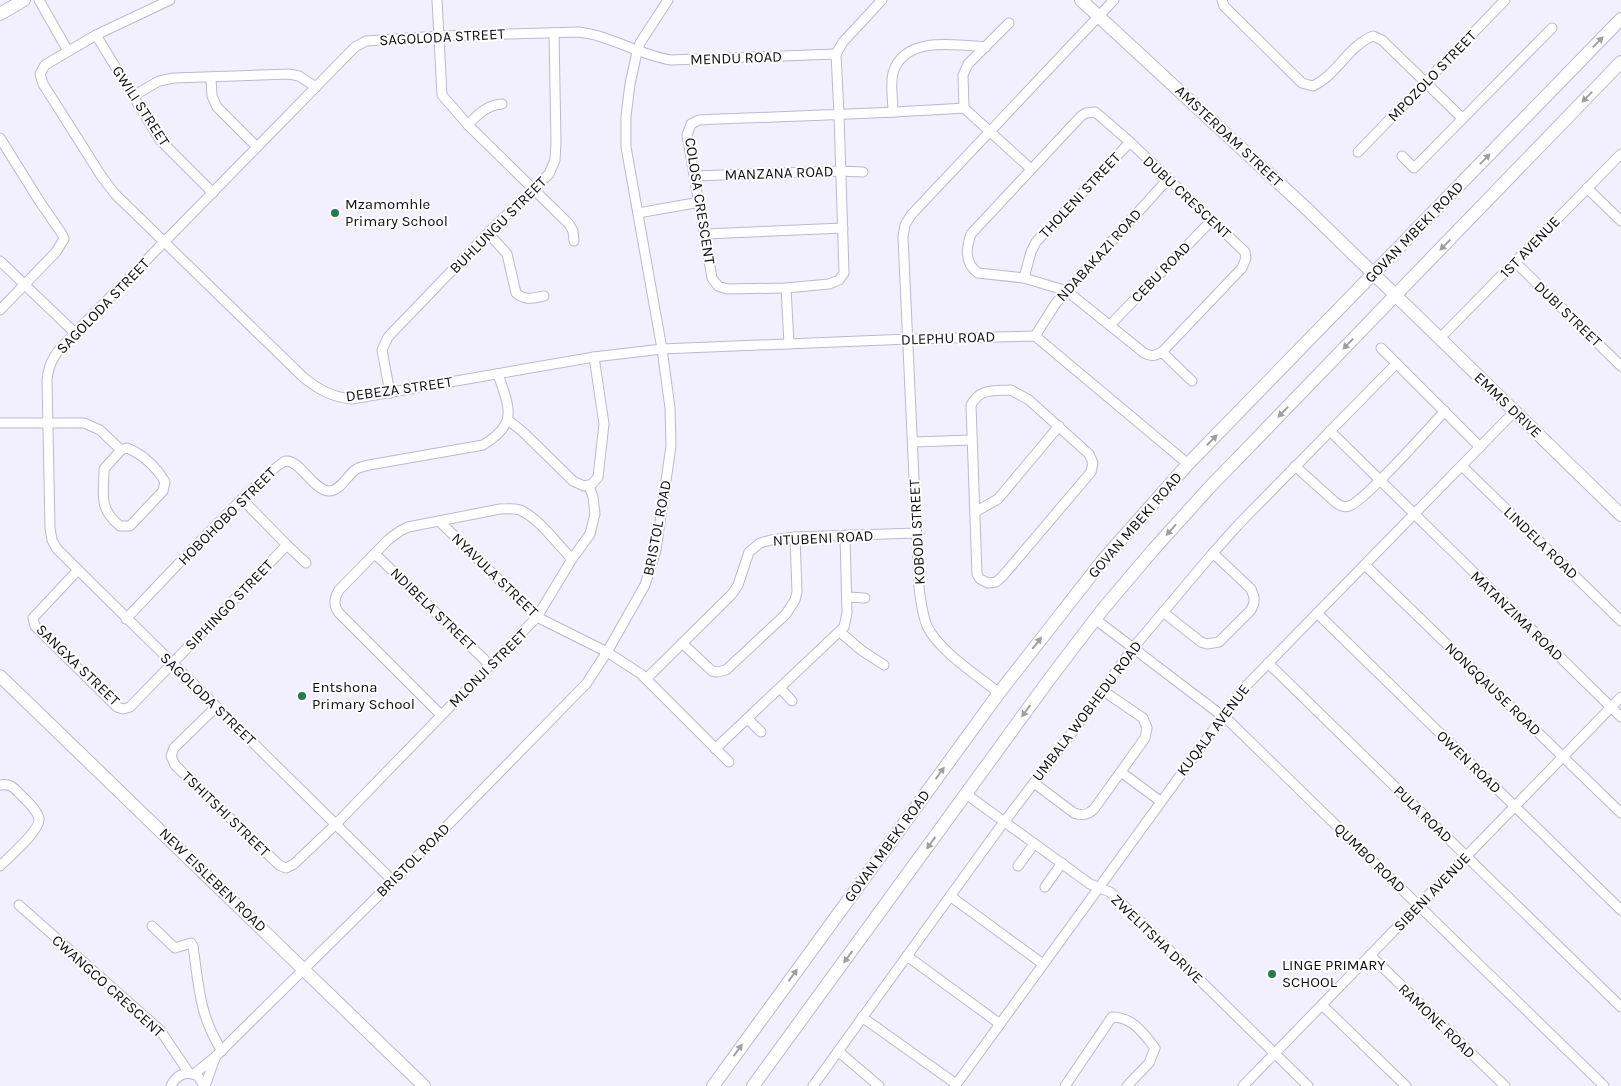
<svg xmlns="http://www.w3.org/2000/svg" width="1621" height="1086" viewBox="0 0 1621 1086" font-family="Karla,sans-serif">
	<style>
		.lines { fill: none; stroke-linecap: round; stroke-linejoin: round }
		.street-casing { stroke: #beb8d0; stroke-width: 11 }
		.secondary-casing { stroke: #beb8d0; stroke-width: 14 }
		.street { stroke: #fff; stroke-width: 9 }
		.secondary { stroke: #fff; stroke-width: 12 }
		.oneway { fill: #9f9ea1 }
		.poi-dot { fill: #277a4c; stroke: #fff; stroke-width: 2 }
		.labels { text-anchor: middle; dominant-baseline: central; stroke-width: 4; stroke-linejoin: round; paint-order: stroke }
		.street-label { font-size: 15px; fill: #0f0d15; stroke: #fff }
		.poi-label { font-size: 15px; fill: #0f0d15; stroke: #fff; text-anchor: start }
	</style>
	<rect width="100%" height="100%" fill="#f2effe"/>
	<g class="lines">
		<defs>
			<g id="street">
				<polyline points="39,0 68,51"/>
				<path d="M170,0L96,35L45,65L40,74L43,84L102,177L115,194L303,377C319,390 332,397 352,399L594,357L662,349L909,339L1035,336L1188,464"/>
				<polyline points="437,0 442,95 468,125 569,224 573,231 574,241"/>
				<path d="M882,0L843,42L836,54L839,114L844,273L839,280L829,284L786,288L727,289L718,286L712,278L687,135L691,124L699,120C788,116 876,114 964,108L1031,169"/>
				<path d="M1222,0L1224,6L1302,83L1313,86C1337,75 1348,46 1373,36L1382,40L1462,118"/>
				<polyline points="96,35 160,140 213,193"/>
				<polyline points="211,77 212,96 217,107 257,147"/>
				<polyline points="133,96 159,81 174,78 289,74 299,76 316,87"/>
				<polyline points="964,108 963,75 968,64 1009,23"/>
				<path d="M893,112C893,100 890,85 893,73C904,35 957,45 986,47"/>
				<path d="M1095,112L1100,116L1130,142L1245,252L1246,258L1242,268L1162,352C1155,356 1151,357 1144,353L1067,291L1024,278L978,273C964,263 966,248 971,234L1081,116L1086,113Z"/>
				<path d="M468,125C478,114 487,105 502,104"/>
				<polyline points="0,138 38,199 62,234 64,239 56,252 0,310"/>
				<polyline points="1358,152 1505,0"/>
				<polyline points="1402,156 1414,168 1552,28"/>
				<polyline points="695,176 840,171 863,172"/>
				<polyline points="1587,188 1621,221"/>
				<polyline points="638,213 700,202"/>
				<path d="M488,233L507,254L516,293C525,301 533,298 544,296"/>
				<polyline points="706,234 843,228"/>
				<polyline points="0,261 75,333"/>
				<polyline points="1515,262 1621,366"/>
				<polyline points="1024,278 1031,252 1036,242 1130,142"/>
				<polyline points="786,288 789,344"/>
				<polyline points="1110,325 1212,220"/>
				<polyline points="1035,336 1056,303 1168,179"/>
				<polyline points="1439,339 1621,154"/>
				<polyline points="1381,348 1480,447"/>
				<polyline points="1162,352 1192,381"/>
				<path d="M1011,390L1029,400L1089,454L1093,463L1091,472L1002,577L996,582L988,583L980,579L977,574L971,405C980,388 994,391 1011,390Z"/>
				<polyline points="390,393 382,350 388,337 488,233 549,174 555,160 556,142 554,33"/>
				<polyline points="508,420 522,431 573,481 584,486 592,484 598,477 604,424 594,357"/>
				<polyline points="0,423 84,423 100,430 121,450"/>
				<polyline points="1330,431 1621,717"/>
				<polyline points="913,442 972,440"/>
				<path d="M127,448C143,454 157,468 165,482L163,491L130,526H120C98,508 104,495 104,469L121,450Z"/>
				<path d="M1295,466L1335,502C1339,505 1343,508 1349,506C1364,502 1429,428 1445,411"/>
				<polyline points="1462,466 1621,621"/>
				<polyline points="242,499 287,545 306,563"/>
				<polyline points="975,512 998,499 1059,426"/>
				<polyline points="439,521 537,617 607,652 641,674 729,762"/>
				<polyline points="375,554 490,665"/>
				<polyline points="1365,565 1621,813"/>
				<polyline points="77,571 33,618 35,626 117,707 123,709 130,707 287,545"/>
				<polyline points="847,597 865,598"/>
				<polyline points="1163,612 1201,642 1207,644 1219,642 1251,610 1254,603 1254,597 1251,589 1213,553"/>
				<polyline points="1317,613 1621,910"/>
				<path d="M126,619C145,599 272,463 286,461C300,460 313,490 329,491C340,491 347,476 355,470C359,467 364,466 369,465L483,445C519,423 509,408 498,374"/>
				<polyline points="1095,619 1229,721 1604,1086"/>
				<polyline points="840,632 861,650 884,665"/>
				<polyline points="682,643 712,671 717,672 726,670 786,614 795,600 797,592 795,537"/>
				<polyline points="1268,663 1621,1007"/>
				<polyline points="646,679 732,594 738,585 749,552 760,543 771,540 795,537 917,533"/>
				<polyline points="780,688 792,701"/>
				<path d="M999,693C977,675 939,651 927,626C922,614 921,601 919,588L903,237L905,225L911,215L1114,0"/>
				<polyline points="216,707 174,748 171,756 175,765 279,865 286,868 294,864 335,825 537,617 572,559 590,534 595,514 593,497 589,486"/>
				<path d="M441,715L339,613C333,605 334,599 339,590L388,540L400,531L408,527L500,509C507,509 513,508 520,510C538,517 558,545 572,559"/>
				<polyline points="748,719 761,732"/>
				<polyline points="715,749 844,627 847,613 845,536"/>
				<polyline points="1121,772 1160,801"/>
				<path d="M1034,783L1074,813C1082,816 1088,815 1094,809L1145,738L1147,728L1143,718L1102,690"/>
				<path d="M0,785C11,783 15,789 22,796C28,802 37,810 39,818C41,830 9,857 0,866"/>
				<polyline points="966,794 1090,884 1110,892 1308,1086"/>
				<polyline points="1018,866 1034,844"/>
				<path d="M393,881L57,549L52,540L50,528L47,380C49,357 60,349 75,333L355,47L366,41L438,36L579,32C612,36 639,55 671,60L836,54"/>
				<polyline points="1045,887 1062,863"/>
				<polyline points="950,896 1043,964"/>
				<polyline points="19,905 160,1030 189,1073"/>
				<path d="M152,926L175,948L191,943L193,946C199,987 199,1015 222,1051"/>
				<polyline points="1370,955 1505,1086"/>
				<polyline points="907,956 1000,1024"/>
				<polyline points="1322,1005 1406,1086"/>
				<polyline points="862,1017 956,1084"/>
				<polyline points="838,1051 879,1086"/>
				<polyline points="194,1074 215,1057 393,881 586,684 607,652 645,585 656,550 671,446 670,408 662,349 626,147 626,116 630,84 637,52 640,43 668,0"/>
				<path d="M171,1086C176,1075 186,1070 198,1076L204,1086"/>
				<polyline points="205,1086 215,1058"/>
				<polyline points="813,1086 998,830 1071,734 1133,648 1213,553 1238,525 1396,364"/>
				<polyline points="955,1086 1243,689 1515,411"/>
				<path d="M1065,1086L1112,1017C1133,1017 1143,1033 1155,1048L1149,1063L1127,1086"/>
				<polyline points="1243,1086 1621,697"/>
			</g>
			<g id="secondary">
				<polyline points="1081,0 1308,210 1621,515"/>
				<polyline points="0,14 24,0"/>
				<polyline points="0,676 424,1086"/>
				<polyline points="713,1086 999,693 1103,560 1188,464 1621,19"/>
				<polyline points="753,1086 1051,677 1103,609 1153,550 1208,489 1621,62"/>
			</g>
		</defs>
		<use href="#street" class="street-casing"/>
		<use href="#secondary" class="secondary-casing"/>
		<use href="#street" class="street"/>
		<use href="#secondary" class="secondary"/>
	</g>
	<defs><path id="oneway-solid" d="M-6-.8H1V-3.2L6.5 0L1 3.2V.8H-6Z" transform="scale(1.25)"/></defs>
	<g class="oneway">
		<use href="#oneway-solid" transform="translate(1598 42) rotate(-46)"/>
		<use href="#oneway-solid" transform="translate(1587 97) rotate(134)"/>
		<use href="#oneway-solid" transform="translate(1485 159) rotate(-46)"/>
		<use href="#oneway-solid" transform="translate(1445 245) rotate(134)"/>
		<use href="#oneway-solid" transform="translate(1348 344) rotate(134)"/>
		<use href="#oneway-solid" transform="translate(1283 412) rotate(134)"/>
		<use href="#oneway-solid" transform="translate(1212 440) rotate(-45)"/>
		<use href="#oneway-solid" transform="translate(1171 530) rotate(132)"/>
		<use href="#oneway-solid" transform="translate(1037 643) rotate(-52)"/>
		<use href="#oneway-solid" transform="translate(1026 711) rotate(126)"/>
		<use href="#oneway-solid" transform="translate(940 773) rotate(-54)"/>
		<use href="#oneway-solid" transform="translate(931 843) rotate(126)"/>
		<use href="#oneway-solid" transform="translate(848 957) rotate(126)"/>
		<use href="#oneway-solid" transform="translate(793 975) rotate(-54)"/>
		<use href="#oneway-solid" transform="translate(738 1050) rotate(-54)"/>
	</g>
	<g class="poi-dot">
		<circle cx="335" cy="213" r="5"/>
		<circle cx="302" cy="696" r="5"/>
		<circle cx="1272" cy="974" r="5"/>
	</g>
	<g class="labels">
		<g class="street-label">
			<text transform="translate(442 37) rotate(-3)">SAGOLODA STREET</text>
			<text transform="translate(736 58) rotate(-2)">MENDU ROAD</text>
			<text transform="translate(1432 76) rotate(-46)">MPOZOLO STREET</text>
			<text transform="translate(141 106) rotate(57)">GWILI STREET</text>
			<text transform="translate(1229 136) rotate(43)">AMSTERDAM STREET</text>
			<text transform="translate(779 173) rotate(-2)">MANZANA ROAD</text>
			<text transform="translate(1080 195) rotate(-47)">THOLENI STREET</text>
			<text transform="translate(1187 197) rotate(43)">DUBU CRESCENT</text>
			<text transform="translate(700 201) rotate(81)">COLOSA CRESCENT</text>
			<text transform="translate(498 225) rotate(-45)">BUHLUNGU STREET</text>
			<text transform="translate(1414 232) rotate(-46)">GOVAN MBEKI ROAD</text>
			<text transform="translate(1530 247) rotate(-46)">1ST AVENUE</text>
			<text transform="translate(1099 255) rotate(-48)">NDABAKAZI ROAD</text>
			<text transform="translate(1161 272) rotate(-46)">CEBU ROAD</text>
			<text transform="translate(103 306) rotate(-46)">SAGOLODA STREET</text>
			<text transform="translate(1568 314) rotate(44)">DUBI STREET</text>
			<text transform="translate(948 338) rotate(-2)">DLEPHU ROAD</text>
			<text transform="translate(399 389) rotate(-8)">DEBEZA STREET</text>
			<text transform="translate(1508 405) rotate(44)">EMMS DRIVE</text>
			<text transform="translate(227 516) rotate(-45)">HOBOHOBO STREET</text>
			<text transform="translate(1135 525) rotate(-49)">GOVAN MBEKI ROAD</text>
			<text transform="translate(657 528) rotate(-79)">BRISTOL ROAD</text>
			<text transform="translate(917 532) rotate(-93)">KOBODI STREET</text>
			<text transform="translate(823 538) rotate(-3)">NTUBENI ROAD</text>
			<text transform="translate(1541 543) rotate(44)">LINDELA ROAD</text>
			<text transform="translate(495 575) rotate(44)">NYAVULA STREET</text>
			<text transform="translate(229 605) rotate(-46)">SIPHINGO STREET</text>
			<text transform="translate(433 609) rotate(44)">NDIBELA STREET</text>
			<text transform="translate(1517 616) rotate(44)">MATANZIMA ROAD</text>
			<text transform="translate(78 665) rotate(44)">SANGXA STREET</text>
			<text transform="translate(488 668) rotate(-45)">MLONJI STREET</text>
			<text transform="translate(1493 689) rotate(44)">NONGQAUSE ROAD</text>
			<text transform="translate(208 699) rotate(44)">SAGOLODA STREET</text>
			<text transform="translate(1087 711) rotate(-53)">UMBALA WOBHEDU ROAD</text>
			<text transform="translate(1213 730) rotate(-53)">KUQALA AVENUE</text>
			<text transform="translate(1469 762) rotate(44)">OWEN ROAD</text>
			<text transform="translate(226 814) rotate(44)">TSHITSHI STREET</text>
			<text transform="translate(1423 814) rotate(44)">PULA ROAD</text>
			<text transform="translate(887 846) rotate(-54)">GOVAN MBEKI ROAD</text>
			<text transform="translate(1370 858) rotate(44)">QUMBO ROAD</text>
			<text transform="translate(413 860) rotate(-45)">BRISTOL ROAD</text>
			<text transform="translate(213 880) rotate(44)">NEW EISLEBEN ROAD</text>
			<text transform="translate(1432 892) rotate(-46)">SIBENI AVENUE</text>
			<text transform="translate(1157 939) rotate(44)">ZWELITSHA DRIVE</text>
			<text transform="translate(108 986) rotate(42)">CWANGCO CRESCENT</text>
			<text transform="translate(1437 1021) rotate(44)">RAMONE ROAD</text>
		</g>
		<g class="poi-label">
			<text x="345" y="204">Mzamomhle<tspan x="345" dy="17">Primary School</tspan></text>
			<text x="312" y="687">Entshona<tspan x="312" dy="17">Primary School</tspan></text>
			<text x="1282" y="965">LINGE PRIMARY<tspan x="1282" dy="17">SCHOOL</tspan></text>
		</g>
	</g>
</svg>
